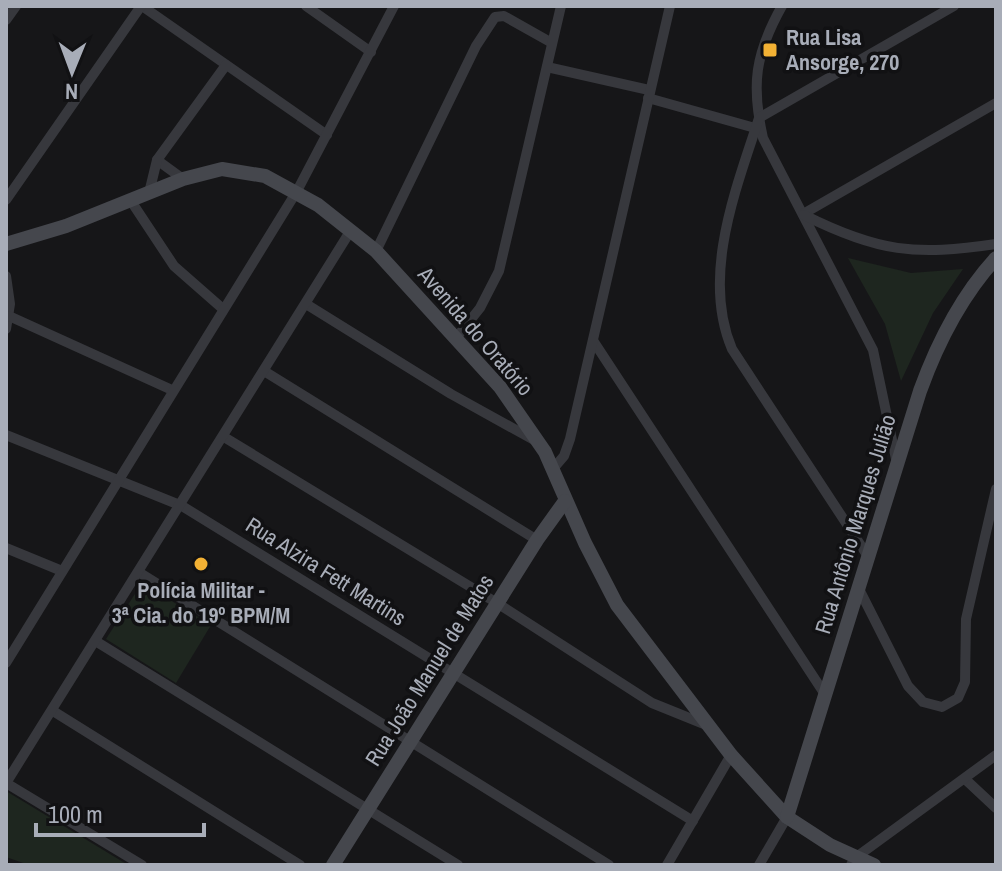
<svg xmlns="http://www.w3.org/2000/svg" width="1002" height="871" viewBox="0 0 1002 871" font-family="'Archivo Narrow',sans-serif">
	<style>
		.green { fill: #1e261f }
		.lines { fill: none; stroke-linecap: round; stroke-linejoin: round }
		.street { stroke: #37383d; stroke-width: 10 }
		.secondary { stroke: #45474d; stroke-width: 14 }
		.poi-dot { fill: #f2b134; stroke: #111113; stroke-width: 3 }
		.labels { text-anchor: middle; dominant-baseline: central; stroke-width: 7; stroke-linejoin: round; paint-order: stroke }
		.poi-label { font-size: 22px; font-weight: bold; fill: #a8adb8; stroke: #111113; text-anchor: start }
		.street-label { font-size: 22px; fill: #a8adb8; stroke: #111113 }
	</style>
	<rect width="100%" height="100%" fill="#161618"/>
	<g class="green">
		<polygon points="848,258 911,273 963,269 933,313 901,381 885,324"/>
		<polygon points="142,583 211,625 176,683 106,639"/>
		<polygon points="6,791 128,865 29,865 6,857"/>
	</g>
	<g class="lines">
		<g class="street">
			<polyline points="142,6 327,135"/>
			<polyline points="306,6 371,52"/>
			<path d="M782,6C755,54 751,85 763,138L873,350L896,459"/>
			<polyline points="6,20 16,6"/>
			<polyline points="547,67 649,90"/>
			<polyline points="648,98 755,128"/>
			<polyline points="157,160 183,179"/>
			<polyline points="149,193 157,160 226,65"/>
			<polyline points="6,200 141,6"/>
			<polyline points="131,201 174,266 223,309"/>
			<polyline points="803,214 996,103"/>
			<path d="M804,215C878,252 915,256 996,244"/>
			<polyline points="376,251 476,46 495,17 504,16 552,43"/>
			<polyline points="6,276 10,304 6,329"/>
			<polyline points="306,304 451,394 534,440"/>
			<polyline points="9,316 172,390"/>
			<polyline points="456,338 480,308 499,271 561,6"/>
			<polyline points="594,342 826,696"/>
			<polyline points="264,371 537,540"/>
			<polyline points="6,435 182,506 693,821"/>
			<polyline points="224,437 497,603 652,703 709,726"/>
			<polyline points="552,470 564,456 570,439 670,6"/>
			<polyline points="6,548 62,571"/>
			<path d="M869,558L732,349C701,276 736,189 759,118L954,6"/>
			<polyline points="140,573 609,865"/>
			<polyline points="859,589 908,686 923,702 942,707 958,698 965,682 966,619 996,489"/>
			<polyline points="97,642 458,865"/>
			<polyline points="6,663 297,191 394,6"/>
			<polyline points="53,711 300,865"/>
			<polyline points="965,779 996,808"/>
			<polyline points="6,783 351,230"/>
			<polyline points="6,783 142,865"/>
			<polyline points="667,865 731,755"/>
			<polyline points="759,865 787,817"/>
			<polyline points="851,865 855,858 996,755"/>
		</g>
		<g class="secondary">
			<polyline points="6,244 66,226 183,179 222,169 265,176 318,205 376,251 500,387 545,452 585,543 617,605 731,755 787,817 830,845 874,865"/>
			<path d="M787,817L920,391C937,344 962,295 996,258"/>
			<polyline points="333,865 537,540 565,501"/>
		</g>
	</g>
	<g class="poi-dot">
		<rect x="762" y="42" width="16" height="16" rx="4"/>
		<circle cx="201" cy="564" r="8"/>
	</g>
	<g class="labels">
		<g class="poi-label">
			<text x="786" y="37">Rua Lisa<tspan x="786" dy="25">Ansorge, 270</tspan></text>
			<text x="201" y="590" text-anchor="middle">Polícia Militar -<tspan x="201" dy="25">3ª Cia. do 19º BPM/M</tspan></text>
		</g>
		<g class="street-label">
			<text transform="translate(476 331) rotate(49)">Avenida do Oratório</text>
			<text transform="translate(855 524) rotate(-73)">Rua Antônio Marques Julião</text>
			<text transform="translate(326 571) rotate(32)">Rua Alzira Fett Martins</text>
			<text transform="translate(429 670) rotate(-58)">Rua João Manuel de Matos</text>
		</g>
	</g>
	<rect width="1002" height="871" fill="none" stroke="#a8adb8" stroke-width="16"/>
	<g transform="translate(72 72) rotate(181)" stroke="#111113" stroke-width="6" paint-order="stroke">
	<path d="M0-6L14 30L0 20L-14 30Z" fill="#a8adb8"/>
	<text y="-12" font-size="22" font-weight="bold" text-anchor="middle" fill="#a8adb8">N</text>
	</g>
	<path d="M36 823v12h168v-12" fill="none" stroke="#a8adb8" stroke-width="4"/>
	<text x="48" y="823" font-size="24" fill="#a8adb8" stroke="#111113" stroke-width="6" paint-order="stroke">100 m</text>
</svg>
